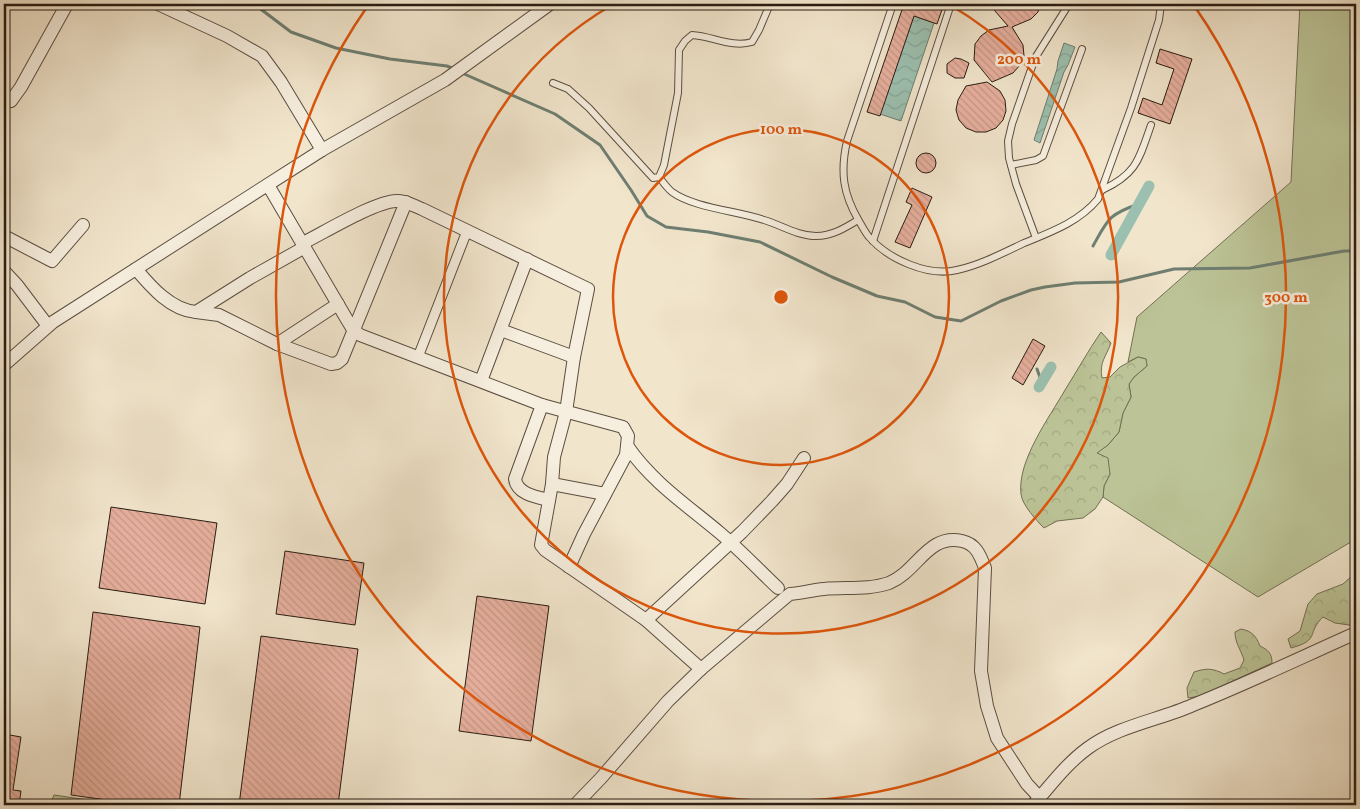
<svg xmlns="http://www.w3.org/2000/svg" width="1360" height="809" viewBox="0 0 1360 809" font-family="Vollkorn,serif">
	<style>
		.green { fill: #bcc497; stroke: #727054 }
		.forest { fill: url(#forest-crowns); stroke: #727054 }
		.water { fill: url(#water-waves); stroke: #6e7e71 }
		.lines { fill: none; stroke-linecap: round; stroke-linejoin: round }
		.stream { stroke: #6e7e71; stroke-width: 3 }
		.canal { stroke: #9cc0b0; stroke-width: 11 }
		.building { fill: url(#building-back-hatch); stroke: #291c12 }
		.service-casing { stroke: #5b4e40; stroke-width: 8 }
		.pedestrian-casing { stroke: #5b4e40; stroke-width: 11 }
		.minor-casing { stroke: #5b4e40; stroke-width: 14 }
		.service { stroke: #f6eede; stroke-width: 6 }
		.pedestrian { stroke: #f6eede; stroke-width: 9 }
		.minor { stroke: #f6eede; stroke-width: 12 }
		.ring { fill: none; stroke: #de560c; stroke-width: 2.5 }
		.centre { fill: #de560c; stroke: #f6eede; stroke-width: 2.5 }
		.ring-label { font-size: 15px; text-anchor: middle; font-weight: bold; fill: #de560c; stroke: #f6eede; stroke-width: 5; stroke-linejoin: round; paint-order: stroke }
	</style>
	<defs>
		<pattern id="forest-crowns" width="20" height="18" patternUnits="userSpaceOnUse" patternTransform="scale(1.25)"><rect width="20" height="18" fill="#bcc497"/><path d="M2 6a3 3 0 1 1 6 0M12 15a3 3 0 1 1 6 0" fill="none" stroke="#a2a881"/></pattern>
		<pattern id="water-waves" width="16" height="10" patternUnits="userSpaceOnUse" patternTransform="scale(1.25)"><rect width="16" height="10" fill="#9cc0b0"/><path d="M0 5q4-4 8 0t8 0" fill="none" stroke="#86a496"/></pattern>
		<pattern id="building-back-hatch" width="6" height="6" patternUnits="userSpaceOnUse" patternTransform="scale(1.25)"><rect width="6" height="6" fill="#e6af9d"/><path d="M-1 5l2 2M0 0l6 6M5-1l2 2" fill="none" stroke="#c59686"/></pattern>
	</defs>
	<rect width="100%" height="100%" fill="#f1e5cc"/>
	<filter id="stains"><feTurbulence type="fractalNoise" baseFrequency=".004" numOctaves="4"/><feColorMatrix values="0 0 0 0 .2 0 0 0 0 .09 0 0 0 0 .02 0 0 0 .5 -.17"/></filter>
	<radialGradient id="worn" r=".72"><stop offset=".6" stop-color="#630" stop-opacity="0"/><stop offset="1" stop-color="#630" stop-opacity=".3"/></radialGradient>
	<polygon class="green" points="1300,4 1356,4 1356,539 1258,597 1103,497 1104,486 1110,474 1096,453 1108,445 1119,432 1123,413 1131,397 1129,384 1134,377 1147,366 1146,359 1138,357 1128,362 1137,317 1291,182"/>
	<g class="forest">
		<path d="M1101,332L1111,343C1106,357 1099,362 1102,378L1110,377L1120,367L1138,357L1146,359L1147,366L1134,377L1129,384L1131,397L1123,413L1119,432L1108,445L1097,453L1108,458L1110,474L1104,486L1103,497L1095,509L1083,518L1057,521L1044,528C1037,521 1022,505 1021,494C1017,461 1049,418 1065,390C1077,371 1088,351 1101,332Z"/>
		<path d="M1356,574V626L1335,623L1323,617C1306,633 1321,640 1291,648L1288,639L1300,631L1308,604L1317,594L1343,584L1353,575Z"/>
		<path d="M1241,629C1252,631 1256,636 1260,646C1268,650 1272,653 1272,663L1200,696L1188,698L1187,688L1194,672C1206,668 1213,668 1224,674L1240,668L1244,660C1241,650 1235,643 1235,632Z"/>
		<polygon points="54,795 123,805 50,805"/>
	</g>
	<g class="water">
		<polygon points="914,16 934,23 901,121 880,114"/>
		<polygon points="1064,43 1075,47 1068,65 1064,72 1040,143 1034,140 1057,69 1058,61"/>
		<circle cx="926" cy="163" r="9"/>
	</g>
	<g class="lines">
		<g class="stream">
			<polyline points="254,4 291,32 336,48 390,59 447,66 454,69"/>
			<polyline points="462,73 555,114 600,145 631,190 647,216 666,227 708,232 760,242 832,277 877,296 905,302 935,317 961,321 1001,301 1031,290 1045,287 1075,283 1119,282 1174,269 1250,268 1344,251 1356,251"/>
			<path d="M1093,246C1108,219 1109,214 1139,204"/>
			<polyline points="1037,369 1042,383"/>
		</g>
		<g class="canal">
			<polyline points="1111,255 1149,186"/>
			<polyline points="1039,387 1051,367"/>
		</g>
	</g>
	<g class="building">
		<polygon points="904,4 944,4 937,24 914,16 880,116 867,112"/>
		<polygon points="992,4 1040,4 1038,12 1031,19 1012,27 1023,45 1024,56 1020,65 1013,73 992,82 974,60 975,44 981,36 989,30 1008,26 995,11"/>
		<polygon points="1160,49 1192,59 1170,124 1138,113 1143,98 1162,105 1174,69 1156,63"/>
		<polygon points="955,58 961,59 969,63 964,78 955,78 947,73 947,64"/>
		<polygon points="987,82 1000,91 1005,100 1006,111 1003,120 996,128 986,132 976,132 966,128 959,120 956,110 958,100 966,86"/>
		<circle cx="926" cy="163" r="10"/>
		<polygon points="912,188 932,197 910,248 895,242 912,205 906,202"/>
		<polygon points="1033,339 1045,346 1023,385 1012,378"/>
		<polygon points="111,507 217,523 205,604 99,588"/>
		<polygon points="285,551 364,563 355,625 276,614"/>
		<polygon points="477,596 549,606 531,741 459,731"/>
		<polygon points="93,612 200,627 179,805 142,805 71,795"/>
		<polygon points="261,636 358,649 338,805 239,805"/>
		<polygon points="4,734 21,737 13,790 21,791 19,805 4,805"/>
	</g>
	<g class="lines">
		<defs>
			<g id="service">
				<path d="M893,4L847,141C840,172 843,194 859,221C862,226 865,232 869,237C888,259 928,277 957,270C980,265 1003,253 1024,243C1051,232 1079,222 1098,199L1131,108L1159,20L1161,4"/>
				<path d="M553,83L568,89L589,108L653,178L659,177L664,165L678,93L679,50L685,41L692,35C712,36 732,48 752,42L759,30L770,4"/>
				<polyline points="1011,165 1036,160 1043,156 1082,49"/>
				<path d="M659,177C663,182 667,188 672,192C694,208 738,211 764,220C781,225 798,236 816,236C832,236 845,228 858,220"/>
				<path d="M1102,190C1137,174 1139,159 1151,125"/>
				<polyline points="1036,238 1016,184 1009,158 1008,141 1012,124 1035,58 1069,4"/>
				<polyline points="873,241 951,4"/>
			</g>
			<polyline id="pedestrian" points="418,357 467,231"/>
			<g id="minor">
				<polyline points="158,4 227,36 262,56 281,82 322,150"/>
				<polyline points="11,101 21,87 67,4"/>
				<polyline points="268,185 346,318 354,331 360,335 542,405 623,427 628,436 626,455 584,534 569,567"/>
				<polyline points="4,236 52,261 83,225"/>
				<path d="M303,243C325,232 374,202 396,201C405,200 414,206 422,209L588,289L574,357L566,412L554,457L552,484L541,545L545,550L646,620L701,669"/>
				<path d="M136,269C151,287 171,310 196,312L250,278L305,247"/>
				<polyline points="4,271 17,285 48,326"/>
				<polyline points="196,312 219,315 277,344 331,364 337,363 342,359 406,202"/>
				<polyline points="501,330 574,357"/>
				<polyline points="277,344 338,304"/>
				<polyline points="4,365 53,322 322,150 445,80 550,4"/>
				<polyline points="481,381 527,259"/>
				<path d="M542,405L515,479C517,494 536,497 549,500"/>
				<path d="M628,447C652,482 688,506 720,533C740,550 759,570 778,588"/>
				<polyline points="552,484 605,494"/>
				<polyline points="646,620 742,532 772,501 787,484 804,458"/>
				<path d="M575,805L601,778L668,701L701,669L786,597L790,594C802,593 813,590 824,589C845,587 869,590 889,583C917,572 928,533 962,541C976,544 980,555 985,568L981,671L987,706L997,738L1027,784L1040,798"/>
				<path d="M1033,805C1051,785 1066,764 1088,748C1118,726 1159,720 1193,705C1248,683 1302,657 1356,633"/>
			</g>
		</defs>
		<use href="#service" class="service-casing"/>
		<use href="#pedestrian" class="pedestrian-casing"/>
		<use href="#minor" class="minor-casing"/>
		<use href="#service" class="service"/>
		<use href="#pedestrian" class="pedestrian"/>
		<use href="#minor" class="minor"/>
	</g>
	<g class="ring">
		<circle cx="781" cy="297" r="168"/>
		<path d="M950 5A337 337 0 1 1 612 5"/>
		<path d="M1195 7A505 505 0 1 1 367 7"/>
	</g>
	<circle cx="781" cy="297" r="8" class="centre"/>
	<g class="ring-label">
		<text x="1019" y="64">200 m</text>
		<text x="781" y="134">100 m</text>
		<text x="1286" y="302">300 m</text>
	</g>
	<rect width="1360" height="809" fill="none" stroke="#f1e5cc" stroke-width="20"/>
	<rect x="5" y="5" width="1350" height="799" fill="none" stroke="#291c12" stroke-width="2.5"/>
	<rect x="10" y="10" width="1340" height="789" fill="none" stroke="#291c12"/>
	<rect width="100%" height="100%" filter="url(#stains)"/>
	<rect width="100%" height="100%" fill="url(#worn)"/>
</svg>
